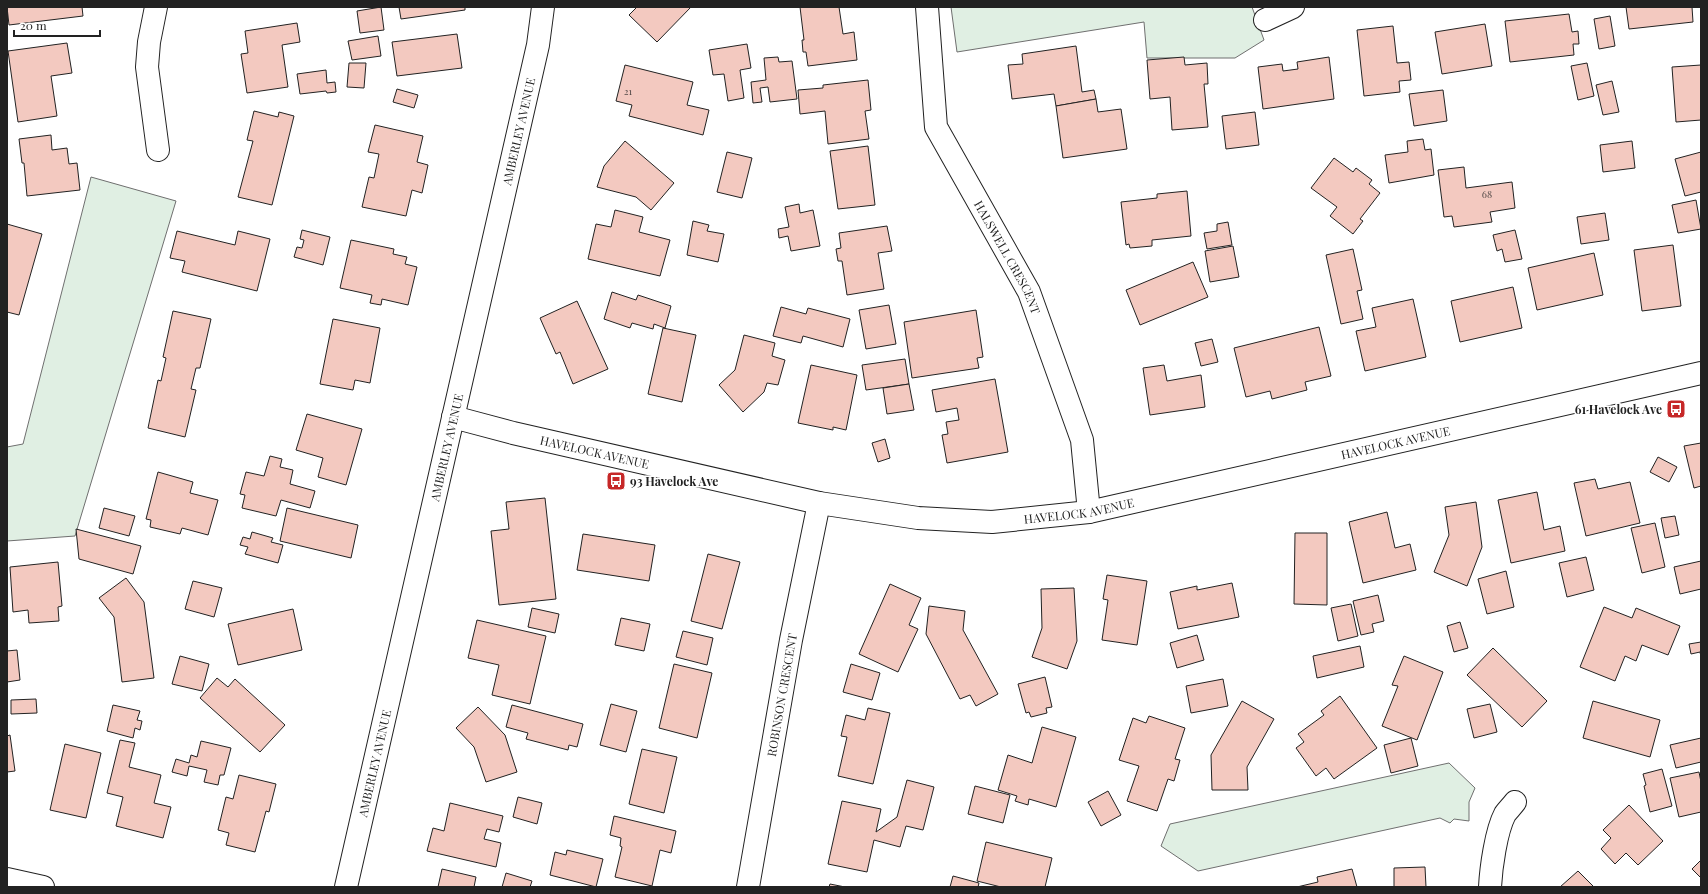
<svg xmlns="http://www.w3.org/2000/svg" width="1708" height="894" viewBox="0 0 1708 894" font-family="'Playfair Display',serif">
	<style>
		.green { fill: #e0efe3; stroke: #6f6f6f }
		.building { fill: #f3c9c0; stroke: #222 }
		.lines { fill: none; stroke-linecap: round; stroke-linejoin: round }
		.minor-casing { stroke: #222; stroke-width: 24 }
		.tertiary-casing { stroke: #222; stroke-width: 24 }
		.minor { stroke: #fff; stroke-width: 22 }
		.tertiary { stroke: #fff; stroke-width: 22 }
		.labels { text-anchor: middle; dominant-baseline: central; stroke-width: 3; stroke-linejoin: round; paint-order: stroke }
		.number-label { font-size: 10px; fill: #564c4a }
		.street-label { font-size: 12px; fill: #222; stroke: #fff }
		.poi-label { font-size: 12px; font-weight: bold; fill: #222; stroke: #fff; text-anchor: end }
	</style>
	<rect width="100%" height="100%" fill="#fff"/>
	<g class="green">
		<polygon points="951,7 1252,7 1264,40 1235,58 1147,58 1144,22 957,52"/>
		<polygon points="91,177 176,201 75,536 7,541 7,447 23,444"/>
		<polygon points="1449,763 1475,788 1469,802 1469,821 1454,819 1450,823 1440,818 1198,871 1161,846 1170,824"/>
	</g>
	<g class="building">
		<polygon points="7,7 82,7 83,16 9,25"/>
		<polygon points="381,7 384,30 360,33 357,11"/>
		<polygon points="399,7 465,7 465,10 401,19"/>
		<polygon points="637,7 691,7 657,42 629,15"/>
		<polygon points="800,7 839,7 843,34 854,32 857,60 808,66 806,52 803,52 802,40 804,40"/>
		<polygon points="1626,7 1692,7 1693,22 1629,29"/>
		<polygon points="1569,14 1572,32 1578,31 1579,44 1573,44 1574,55 1510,62 1505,21"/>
		<polygon points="1610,16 1615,46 1599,49 1594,19"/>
		<polygon points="297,23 300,42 282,45 288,87 247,93 241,54 248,53 245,31"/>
		<polygon points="1485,24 1492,66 1442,74 1435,32"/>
		<polygon points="1393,26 1397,63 1409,62 1411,80 1399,81 1400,92 1364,96 1357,30"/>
		<polygon points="457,34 462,68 397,76 392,42"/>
		<polygon points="378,36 381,56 352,60 348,41"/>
		<polygon points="67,43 72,73 51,76 57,116 18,122 8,51"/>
		<polygon points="747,44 751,68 740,70 744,98 728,101 724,74 713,75 709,50"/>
		<polygon points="1076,46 1082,92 1094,90 1096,99 1056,106 1054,94 1012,99 1008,65 1023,64 1022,54"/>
		<polygon points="778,57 779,62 792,61 797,99 770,102 768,87 760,88 762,102 753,103 751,82 766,80 764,58"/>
		<polygon points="1184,57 1185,65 1207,63 1208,84 1204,84 1208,127 1172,130 1170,97 1150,99 1147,60"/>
		<polygon points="1329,57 1334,99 1263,109 1258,67 1282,64 1283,71 1298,69 1297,62"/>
		<polygon points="349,63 366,63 364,88 347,87"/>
		<polygon points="1587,63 1594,96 1578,100 1571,66"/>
		<polygon points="625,65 693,82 687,105 709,110 703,135 629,116 632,105 616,101"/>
		<polygon points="1701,65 1701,120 1676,122 1672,67"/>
		<polygon points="326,70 327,83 335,82 336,92 327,93 326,91 300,94 297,74"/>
		<polygon points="868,80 871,110 865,111 869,139 828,144 825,111 800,114 798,90 823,88 823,85"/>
		<polygon points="1612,81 1619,112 1603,115 1596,85"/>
		<polygon points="397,89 418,95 414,108 393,102"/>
		<polygon points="1443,90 1447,121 1414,126 1409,94"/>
		<polygon points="1096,99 1098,112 1121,109 1127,149 1063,158 1056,106"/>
		<polygon points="254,111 278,117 279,112 294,116 272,205 238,197 253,141 247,140"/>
		<polygon points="1255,112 1259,145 1226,149 1222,116"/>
		<polygon points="375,125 423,136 417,162 428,165 422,193 412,190 406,216 362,207 369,177 374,178 379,154 368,152"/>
		<polygon points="51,135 52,150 67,148 69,164 77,163 80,190 27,196 24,163 22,163 19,139"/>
		<polygon points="1423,139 1425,150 1431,149 1434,175 1389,183 1385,155 1408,152 1407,141"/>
		<polygon points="625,141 674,183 651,210 636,197 597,187 604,166"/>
		<polygon points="1632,141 1635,168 1603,172 1600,145"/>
		<polygon points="868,146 875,205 838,209 830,151"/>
		<polygon points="727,152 752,158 742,198 717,192"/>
		<polygon points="1701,152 1701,192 1685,196 1675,159"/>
		<polygon points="1334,158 1353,172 1356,168 1372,180 1369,184 1380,193 1360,219 1363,221 1353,234 1330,216 1337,207 1311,188"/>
		<polygon points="1464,167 1466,188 1512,182 1515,208 1490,212 1492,222 1454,227 1452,216 1444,217 1438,170"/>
		<polygon points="1187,191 1191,236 1152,240 1152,246 1130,248 1129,244 1126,245 1121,202 1157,198 1157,194"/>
		<polygon points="1696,200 1701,229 1678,233 1672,205"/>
		<polygon points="799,204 800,213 813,210 820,246 791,251 788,236 779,238 778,229 789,227 785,207"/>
		<polygon points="615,210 643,217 639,232 670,240 660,276 588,259 596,224 611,227"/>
		<polygon points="1605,213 1609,240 1581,244 1577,217"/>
		<polygon points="693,221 709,225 707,231 724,234 718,262 687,255"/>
		<polygon points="1228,222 1232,245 1207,249 1204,233 1217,231 1217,224"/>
		<polygon points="7,224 42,234 19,315 7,312"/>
		<polygon points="887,226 892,251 878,253 884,289 847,295 842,261 838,261 836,249 841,248 839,233"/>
		<polygon points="302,230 330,237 323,265 294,257 297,247 302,248 304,240 300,239"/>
		<polygon points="1515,230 1522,259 1505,262 1502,249 1497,251 1493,235"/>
		<polygon points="177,231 235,245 238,231 270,239 257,291 182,272 185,261 170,258"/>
		<polygon points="351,240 394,249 393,254 407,257 405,264 417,267 408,305 382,299 381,305 370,303 372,295 340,288"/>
		<polygon points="1673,245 1681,306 1642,311 1634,250"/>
		<polygon points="1233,246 1239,277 1210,282 1205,251"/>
		<polygon points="1353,249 1362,290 1357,291 1363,319 1341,324 1326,255"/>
		<polygon points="1594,253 1603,295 1537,310 1528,268"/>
		<polygon points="1193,262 1208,297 1140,325 1126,290"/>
		<polygon points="1513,287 1522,328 1460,342 1451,301"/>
		<polygon points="612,292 636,300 638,295 671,306 665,328 654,324 653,329 632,323 630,328 604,319"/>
		<polygon points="1413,299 1426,357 1365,371 1356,331 1376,327 1372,308"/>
		<polygon points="577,301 608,369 573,384 560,352 556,354 540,318"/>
		<polygon points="889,305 896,344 866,349 859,310"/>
		<polygon points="781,307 806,314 808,308 850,319 843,347 803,336 801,343 773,336"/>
		<polygon points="976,310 983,357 977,358 979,368 912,378 904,322"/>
		<polygon points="173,311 211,319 200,368 196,368 191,389 196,390 185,437 148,428 158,380 161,381 166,358 163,357"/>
		<polygon points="333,319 380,328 370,383 355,380 353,390 320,384"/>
		<polygon points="1319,327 1331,376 1305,382 1307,390 1272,399 1270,391 1246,397 1234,348"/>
		<polygon points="663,328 696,335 682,402 648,394"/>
		<polygon points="744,335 775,343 772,356 785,360 778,385 767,383 764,392 743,412 719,385 735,370"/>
		<polygon points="1212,339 1218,362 1201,366 1195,343"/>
		<polygon points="905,359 909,384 866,390 862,365"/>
		<polygon points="811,365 857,375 846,430 833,427 833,430 798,423"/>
		<polygon points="1164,365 1167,381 1201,375 1205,407 1150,415 1143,368"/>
		<polygon points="995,379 1008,452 947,463 942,435 948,434 946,422 959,420 957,408 936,412 932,390"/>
		<polygon points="909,384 914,410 887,414 883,388"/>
		<polygon points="307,414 362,429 346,485 318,477 323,458 296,450"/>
		<polygon points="885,439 890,458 878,462 872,443"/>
		<polygon points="1701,443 1701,486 1694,488 1684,446"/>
		<polygon points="270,456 282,459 280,467 293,470 290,484 315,491 310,508 281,500 276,516 242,508 245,495 240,494 246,472 264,476"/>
		<polygon points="1658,457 1677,467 1669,482 1650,472"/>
		<polygon points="158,472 193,482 190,493 218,500 208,535 182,528 180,534 150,527 151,520 146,519"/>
		<polygon points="1595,479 1598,489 1630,482 1640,523 1586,536 1574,483"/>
		<polygon points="1537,492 1544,530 1560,526 1565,551 1511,563 1498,500"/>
		<polygon points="545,498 556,599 499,605 491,531 509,529 506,502"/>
		<polygon points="1476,502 1482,547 1467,586 1434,572 1449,535 1445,507"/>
		<polygon points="104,508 135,516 129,536 99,528"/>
		<polygon points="287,508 358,525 351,558 280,541"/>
		<polygon points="1387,512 1395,548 1410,544 1416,570 1363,583 1349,522"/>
		<polygon points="1675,516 1679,535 1665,538 1661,518"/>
		<polygon points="1655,523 1665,567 1642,573 1631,528"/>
		<polygon points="76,529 141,546 133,574 79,559"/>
		<polygon points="252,532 273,538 271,542 283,545 278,563 245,554 248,547 240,545 243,537 250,539"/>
		<polygon points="1295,533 1327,533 1327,605 1294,604"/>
		<polygon points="583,534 655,545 649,581 577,570"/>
		<polygon points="708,554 740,562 722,629 691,621"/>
		<polygon points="1586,557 1594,590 1567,597 1559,563"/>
		<polygon points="1701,561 1701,589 1680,594 1674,567"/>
		<polygon points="58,562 62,606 58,607 59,621 29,623 28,610 13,612 10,567"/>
		<polygon points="1506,571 1514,607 1487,614 1478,579"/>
		<polygon points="1107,575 1147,581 1137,645 1102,640 1108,600 1103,599"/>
		<polygon points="126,578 144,602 154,678 122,682 114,617 99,598"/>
		<polygon points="193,581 222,588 214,617 185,609"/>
		<polygon points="1232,583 1239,617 1178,629 1170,592 1197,586 1197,590"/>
		<polygon points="890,584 921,598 909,625 918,629 898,672 859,654"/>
		<polygon points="1074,588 1077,641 1067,669 1032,657 1042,628 1041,589"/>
		<polygon points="1378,595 1384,621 1372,624 1374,632 1361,635 1353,601"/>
		<polygon points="1351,604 1358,636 1338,641 1331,608"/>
		<polygon points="929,606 965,611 963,630 998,694 976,706 970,695 960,699 926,634"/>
		<polygon points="1604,607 1632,618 1636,608 1680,626 1668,655 1642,645 1636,661 1625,656 1615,681 1580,667"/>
		<polygon points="532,608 559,614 555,633 528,627"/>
		<polygon points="293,609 302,650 238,665 228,624"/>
		<polygon points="621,618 650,624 644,651 615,645"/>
		<polygon points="477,620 546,636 530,704 492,695 499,665 468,658"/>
		<polygon points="1460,622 1468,648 1454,652 1447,626"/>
		<polygon points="683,631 713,638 707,665 676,657"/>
		<polygon points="1197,635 1204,660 1177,668 1170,643"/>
		<polygon points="1701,642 1701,657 1700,652 1691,654 1689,644"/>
		<polygon points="1360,646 1364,667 1317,678 1313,656"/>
		<polygon points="1493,648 1547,701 1522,727 1467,675"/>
		<polygon points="17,650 20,680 7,682 7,686 7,651"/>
		<polygon points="180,656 209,664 202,691 172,684"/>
		<polygon points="1404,656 1443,672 1417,740 1382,726 1398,686 1392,685"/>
		<polygon points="674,664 712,673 697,738 659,728"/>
		<polygon points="851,664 880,673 872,700 843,692"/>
		<polygon points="1045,677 1052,707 1046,708 1047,713 1031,717 1029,712 1026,713 1018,684"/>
		<polygon points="217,678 228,687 235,679 285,725 260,752 200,698"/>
		<polygon points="1223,679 1228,706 1191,713 1186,686"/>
		<polygon points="1340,696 1377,748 1334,779 1326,768 1316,776 1296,748 1304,742 1298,734 1324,715 1321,711"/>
		<polygon points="36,699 37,713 11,714 11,700"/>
		<polygon points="1242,701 1274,719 1247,767 1248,790 1212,790 1211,755"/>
		<polygon points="1593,701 1660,720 1650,757 1583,738"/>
		<polygon points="611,704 637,711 626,752 600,745"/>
		<polygon points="1490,704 1497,732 1474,738 1467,709"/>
		<polygon points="113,705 140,711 137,720 142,721 140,730 135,728 133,738 107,731"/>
		<polygon points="512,705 583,724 577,747 569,745 568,750 526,739 528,733 506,727"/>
		<polygon points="478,707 505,735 517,772 486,782 474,747 456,728"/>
		<polygon points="868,708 890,713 873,784 838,776 847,737 841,736 846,715 865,720"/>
		<polygon points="1149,716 1185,728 1175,759 1180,760 1174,781 1168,779 1157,811 1127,801 1139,766 1119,760 1133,718 1146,723"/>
		<polygon points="1042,727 1076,737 1056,807 1029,799 1028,805 1015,801 1017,796 998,790 1008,755 1032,763"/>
		<polygon points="10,735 15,771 7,772 7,736"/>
		<polygon points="1411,738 1418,766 1391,773 1384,745"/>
		<polygon points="1701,738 1701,762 1676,768 1670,745"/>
		<polygon points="120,740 135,743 129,767 161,775 154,803 171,807 163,838 116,826 123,797 107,793"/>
		<polygon points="201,741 231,748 224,775 220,775 218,785 204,782 207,770 189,766 187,776 172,772 176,759 189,763 191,755 197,757"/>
		<polygon points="65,744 101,753 86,818 50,810"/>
		<polygon points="642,749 677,757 664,813 629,804"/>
		<polygon points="1662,769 1672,806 1650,812 1644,786 1646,785 1643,774"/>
		<polygon points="1699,772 1701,782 1701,812 1679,817 1670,778"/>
		<polygon points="239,775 276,784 269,812 266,811 255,852 226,845 229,833 218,830 226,797 233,799"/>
		<polygon points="907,780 934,787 923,830 906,826 900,847 874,840 867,872 828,864 842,801 881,809 876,832 897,817"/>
		<polygon points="975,786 1010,795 1003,823 968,814"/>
		<polygon points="1108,791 1121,815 1101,826 1088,802"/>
		<polygon points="518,797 542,803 537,824 513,817"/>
		<polygon points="450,803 503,816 499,832 487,829 484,839 501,843 496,867 427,851 433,828 444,831"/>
		<polygon points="1629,805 1663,841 1638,865 1626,853 1615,864 1601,849 1611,838 1603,830"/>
		<polygon points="614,816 676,831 671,853 660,850 652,886 615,877 622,847 620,846 621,838 610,835"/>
		<polygon points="986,842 1052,858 1045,887 1001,887 977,881"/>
		<polygon points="567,850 603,859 596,887 550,875 555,852 566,855"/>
		<polygon points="1701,860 1701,878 1692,869"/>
		<polygon points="1425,867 1426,887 1394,887 1394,868"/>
		<polygon points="442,869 476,877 474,887 438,887"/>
		<polygon points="1352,869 1357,887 1297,887 1318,882 1317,877"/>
		<polygon points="1578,871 1594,887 1560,887"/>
		<polygon points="506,873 532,881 530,887 502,887"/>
		<polygon points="953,876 979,883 978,887 950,887"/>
		<polygon points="830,884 845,887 829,887"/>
	</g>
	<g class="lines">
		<defs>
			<g id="minor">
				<polyline points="156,7 149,42 147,67 158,150"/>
				<path id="s1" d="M927,7L936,127L1029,292L1082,440L1089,512"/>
				<polyline points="1265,20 1293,7"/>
				<path id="s2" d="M453,417L513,433L819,503L918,518L992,522L1089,512L1701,373"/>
				<polyline points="7,879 43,887"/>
				<path id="s3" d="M748,887L791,640L819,503"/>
				<path d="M1490,887C1491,868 1496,831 1505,814C1508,810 1512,806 1515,802"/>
			</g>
			<g id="tertiary">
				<path id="s4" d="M346,887L538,45L543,7"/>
			</g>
		</defs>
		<use href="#minor" class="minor-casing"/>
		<use href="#tertiary" class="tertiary-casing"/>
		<use href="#minor" class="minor"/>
		<use href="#tertiary" class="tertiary"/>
	</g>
	<defs>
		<symbol id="bus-square" viewBox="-11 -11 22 22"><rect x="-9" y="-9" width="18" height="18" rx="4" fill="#c62828" stroke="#fff"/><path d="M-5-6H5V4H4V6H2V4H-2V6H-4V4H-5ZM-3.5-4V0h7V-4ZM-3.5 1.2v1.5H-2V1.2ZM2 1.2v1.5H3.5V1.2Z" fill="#fff"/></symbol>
	</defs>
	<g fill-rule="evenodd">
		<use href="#bus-square" x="1665" y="398" width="22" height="22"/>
		<use href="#bus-square" x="605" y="470" width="22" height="22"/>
	</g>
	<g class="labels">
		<g class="number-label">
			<text x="628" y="91">21</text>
			<text x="1487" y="194">68</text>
		</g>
		<g class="street-label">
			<text stroke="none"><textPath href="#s4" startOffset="775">AMBERLEY AVENUE</textPath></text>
			<text stroke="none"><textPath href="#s1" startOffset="269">HALSWELL CRESCENT</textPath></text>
			<text stroke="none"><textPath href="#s2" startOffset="962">HAVELOCK AVENUE</textPath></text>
			<text stroke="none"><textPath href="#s4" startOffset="451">AMBERLEY AVENUE</textPath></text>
			<text stroke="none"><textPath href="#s2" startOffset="146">HAVELOCK AVENUE</textPath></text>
			<text stroke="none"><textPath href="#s2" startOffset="638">HAVELOCK AVENUE</textPath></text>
			<text stroke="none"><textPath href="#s3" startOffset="195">ROBINSON CRESCENT</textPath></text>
			<text stroke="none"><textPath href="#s4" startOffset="127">AMBERLEY AVENUE</textPath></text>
		</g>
		<g class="poi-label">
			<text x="1662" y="409">61 Havelock Ave</text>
			<text x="630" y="481" text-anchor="start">93 Havelock Ave</text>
		</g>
	</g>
	<rect width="1708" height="894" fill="none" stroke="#222222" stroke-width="16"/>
	<path d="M14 30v6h86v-6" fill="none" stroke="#222222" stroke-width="2"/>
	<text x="20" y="30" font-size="12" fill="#222222" stroke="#ffffff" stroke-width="3" paint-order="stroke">20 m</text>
</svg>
